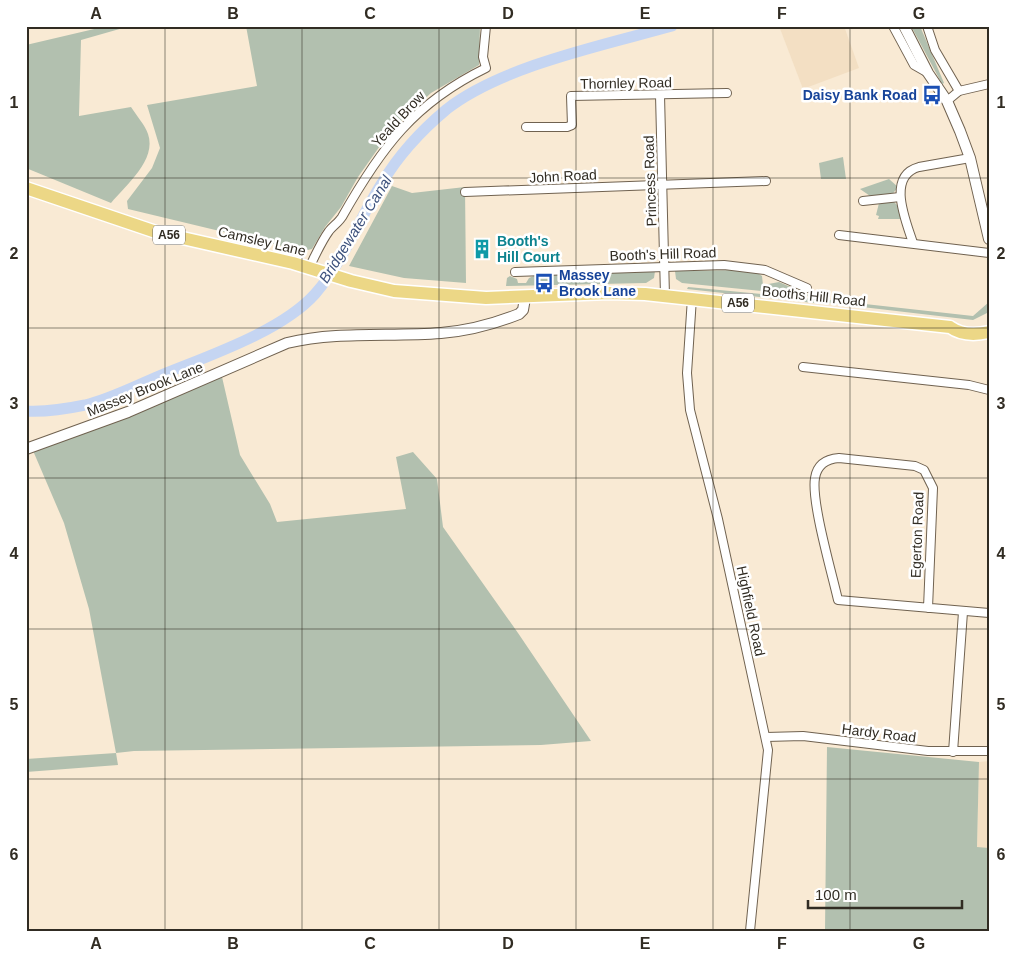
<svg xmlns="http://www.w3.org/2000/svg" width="1015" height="957" viewBox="0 0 1015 957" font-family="Arial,sans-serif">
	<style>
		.built { fill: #f3dfc3 }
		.green { fill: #b2c0af }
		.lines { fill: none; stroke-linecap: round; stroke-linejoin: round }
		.canal { stroke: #c5d5f2; stroke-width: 11 }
		.minor-casing { stroke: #706250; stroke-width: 10 }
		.tertiary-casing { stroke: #706250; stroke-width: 12 }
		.primary-casing { stroke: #fff; stroke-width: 15 }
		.minor { stroke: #fff; stroke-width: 8 }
		.tertiary { stroke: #fff; stroke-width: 10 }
		.primary { stroke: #ecd786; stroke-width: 12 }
		.grid { fill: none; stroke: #312c23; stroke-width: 1; stroke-opacity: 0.55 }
		.labels { text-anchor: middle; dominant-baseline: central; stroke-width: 5; stroke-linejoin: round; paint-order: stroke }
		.shield { fill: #fff; stroke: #6f6b65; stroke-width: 1 }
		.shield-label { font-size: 12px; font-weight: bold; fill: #312c23 }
		.street-label { font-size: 14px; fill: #312c23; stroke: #fff }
		.transit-label { font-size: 14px; font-weight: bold; fill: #164399; stroke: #fff; text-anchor: end }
		.culture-label { font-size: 14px; font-weight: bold; fill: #0d838f; stroke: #fff; text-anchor: start }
		.water-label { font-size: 15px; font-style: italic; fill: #3e527d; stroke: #fff }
		.neatline { fill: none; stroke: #312c23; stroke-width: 2 }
		.grid-label { font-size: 16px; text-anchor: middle; font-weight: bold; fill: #312c23 }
	</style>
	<rect width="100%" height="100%" fill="#f9ead4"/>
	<g class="built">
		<polygon points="779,26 844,26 859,68 803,89"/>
		<polygon points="989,761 989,885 977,847 979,762"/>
	</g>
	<g class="green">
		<path d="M107,26H130L81,40L79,116L131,107C136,115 145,125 148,134C157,160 126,185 111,203L26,168V45Z"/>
		<polygon points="246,26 480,26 479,65 431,93 401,121 382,143 358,177 341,207 325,227 312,249 303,251 128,209 127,201 152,168 160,148 147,105 257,86"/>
		<polygon points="911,26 920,26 944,83 942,84"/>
		<polygon points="843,157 846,179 821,179 819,163"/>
		<polygon points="889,179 898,187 891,196 873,198 860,189"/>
		<polygon points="392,186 412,193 465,187 466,283 404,278 349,266"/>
		<polygon points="894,202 898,206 901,219 878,219 879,216 876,215 879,203"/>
		<polygon points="737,270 756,272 762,276 763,285 779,282 811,296 682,283 676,279 675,271"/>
		<polygon points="655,271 654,278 646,283 506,286 507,278 510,276 517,279 518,283 526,283 529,278 536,275"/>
		<polygon points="688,287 824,300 823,304 687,289"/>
		<polygon points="829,300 973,316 989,302 989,312 973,320 828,303"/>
		<polygon points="222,377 240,455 270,504 277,522 406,509 396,457 413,452 437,479 443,527 518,633 591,741 541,745 134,751 116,753 118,765 26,772 26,759 116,753 89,609 64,523 31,446"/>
		<polygon points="827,747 979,762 977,847 989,848 989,931 825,931"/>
	</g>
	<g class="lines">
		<path class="canal" d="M26,411C45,412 66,409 85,405C110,399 135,386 159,376C205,357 281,332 315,294C344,261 359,219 382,183C398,156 423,129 447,109C502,66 604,45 672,26"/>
		<defs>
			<g id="minor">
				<polyline points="893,26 914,65 928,73"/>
				<polyline points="927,26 935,50 959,91"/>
				<polyline points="660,95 665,296"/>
				<polyline points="947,101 959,91 989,84"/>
				<polyline points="526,127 567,127 572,125 571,96 727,93"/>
				<polyline points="465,192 766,181"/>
				<polyline points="863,201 900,197"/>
				<polyline points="839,235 989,253"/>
				<path d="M913,243C906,221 886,176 919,167L970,158"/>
				<path d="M309,268C315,256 321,242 329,231C333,226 339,222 342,217C381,148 414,103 486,68L483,57L486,26"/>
				<polyline points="515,272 724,265 765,270 807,288"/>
				<polyline points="692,298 687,373 690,410 718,519 768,750 750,931"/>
				<polyline points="803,367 969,385 989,390"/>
				<path d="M928,608L933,488L924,470L915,466L839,458C826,459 817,465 815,478C811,502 832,573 838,600L989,613"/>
				<polyline points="766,737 803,736 928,751 989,751"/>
				<polyline points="953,752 963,612"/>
			</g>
			<g id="tertiary">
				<polyline points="904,26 928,73 947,101 960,131 970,158 989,239"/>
				<path d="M26,449L128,412L287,343C338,331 389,337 441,333C467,331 494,324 519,314L523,310L525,298"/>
			</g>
			<path id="primary" d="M26,188L156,232L293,263L351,281L394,291L486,298L609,293L645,294L950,327C961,335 976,335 989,332"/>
		</defs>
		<use href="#minor" class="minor-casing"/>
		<use href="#tertiary" class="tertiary-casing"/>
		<use href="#primary" class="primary-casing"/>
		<use href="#minor" class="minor"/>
		<use href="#tertiary" class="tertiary"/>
		<use href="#primary" class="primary"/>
	</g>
	<path class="grid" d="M165,26V931M302,26V931M439,26V931M576,26V931M713,26V931M850,26V931M26,178H989M26,328H989M26,478H989M26,629H989M26,779H989"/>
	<defs>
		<symbol id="bus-bare" viewBox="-9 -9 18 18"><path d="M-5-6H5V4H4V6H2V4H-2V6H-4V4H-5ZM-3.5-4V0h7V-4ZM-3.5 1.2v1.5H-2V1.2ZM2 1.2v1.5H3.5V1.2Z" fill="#1a4fb4" stroke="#fff" stroke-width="2.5" paint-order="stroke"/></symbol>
		<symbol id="building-bare" viewBox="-9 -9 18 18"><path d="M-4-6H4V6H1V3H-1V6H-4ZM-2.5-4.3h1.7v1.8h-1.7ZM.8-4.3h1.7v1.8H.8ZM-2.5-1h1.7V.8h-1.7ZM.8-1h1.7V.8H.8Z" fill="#0f9aa8" stroke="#fff" stroke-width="2.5" paint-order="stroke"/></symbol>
	</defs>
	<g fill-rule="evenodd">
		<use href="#bus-bare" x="918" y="81" width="28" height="28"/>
		<use href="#building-bare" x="468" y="235" width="28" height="28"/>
		<use href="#bus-bare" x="530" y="269" width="28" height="28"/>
	</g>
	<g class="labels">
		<g class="shield">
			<rect x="153" y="225.5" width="32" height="19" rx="4"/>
			<rect x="722" y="293.5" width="32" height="19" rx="4"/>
		</g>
		<g class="shield-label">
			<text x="169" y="235">A56</text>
			<text x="738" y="303">A56</text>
		</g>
		<g class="street-label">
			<text transform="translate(626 83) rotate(-1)">Thornley Road</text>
			<text transform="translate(398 119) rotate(-47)">Yeald Brow</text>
			<text transform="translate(563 176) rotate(-3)">John Road</text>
			<text transform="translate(650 181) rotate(-92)">Princess Road</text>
			<text transform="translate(262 241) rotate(13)">Camsley Lane</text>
			<text transform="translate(663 254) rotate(-2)">Booth's Hill Road</text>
			<text transform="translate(814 296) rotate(6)">Booths Hill Road</text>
			<text transform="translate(145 389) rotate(-22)">Massey Brook Lane</text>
			<text transform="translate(917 535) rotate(-88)">Egerton Road</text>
			<text transform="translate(751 611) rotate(78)">Highfield Road</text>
			<text transform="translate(879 733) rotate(7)">Hardy Road</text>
		</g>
		<g class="transit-label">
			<text x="917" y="95">Daisy Bank Road</text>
			<text x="559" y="275" text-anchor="start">Massey<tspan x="559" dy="16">Brook Lane</tspan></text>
		</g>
		<g class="culture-label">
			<text x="497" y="241">Booth's<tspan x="497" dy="16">Hill Court</tspan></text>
		</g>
		<g class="water-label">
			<text transform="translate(355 229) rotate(-58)">Bridgewater Canal</text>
		</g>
	</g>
	<rect width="1015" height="957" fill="none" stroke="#ffffff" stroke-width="55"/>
	<path d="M808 900v8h154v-8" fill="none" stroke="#312c23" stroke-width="2.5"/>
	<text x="815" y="900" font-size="15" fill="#312c23" stroke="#ffffff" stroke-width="4" paint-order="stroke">100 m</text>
	<rect x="28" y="28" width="960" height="902" class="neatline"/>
	<g class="grid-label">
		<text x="96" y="19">A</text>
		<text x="233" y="19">B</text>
		<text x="370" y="19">C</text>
		<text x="508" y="19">D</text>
		<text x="645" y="19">E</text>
		<text x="782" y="19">F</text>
		<text x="919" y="19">G</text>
		<text x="14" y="108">1</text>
		<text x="1001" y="108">1</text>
		<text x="14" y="259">2</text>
		<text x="1001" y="259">2</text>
		<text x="14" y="409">3</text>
		<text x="1001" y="409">3</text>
		<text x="14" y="559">4</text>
		<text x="1001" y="559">4</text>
		<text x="14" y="710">5</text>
		<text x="1001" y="710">5</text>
		<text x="14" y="860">6</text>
		<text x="1001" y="860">6</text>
		<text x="96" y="949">A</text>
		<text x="233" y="949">B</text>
		<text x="370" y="949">C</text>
		<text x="508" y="949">D</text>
		<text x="645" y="949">E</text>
		<text x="782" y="949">F</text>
		<text x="919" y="949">G</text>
	</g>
</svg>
